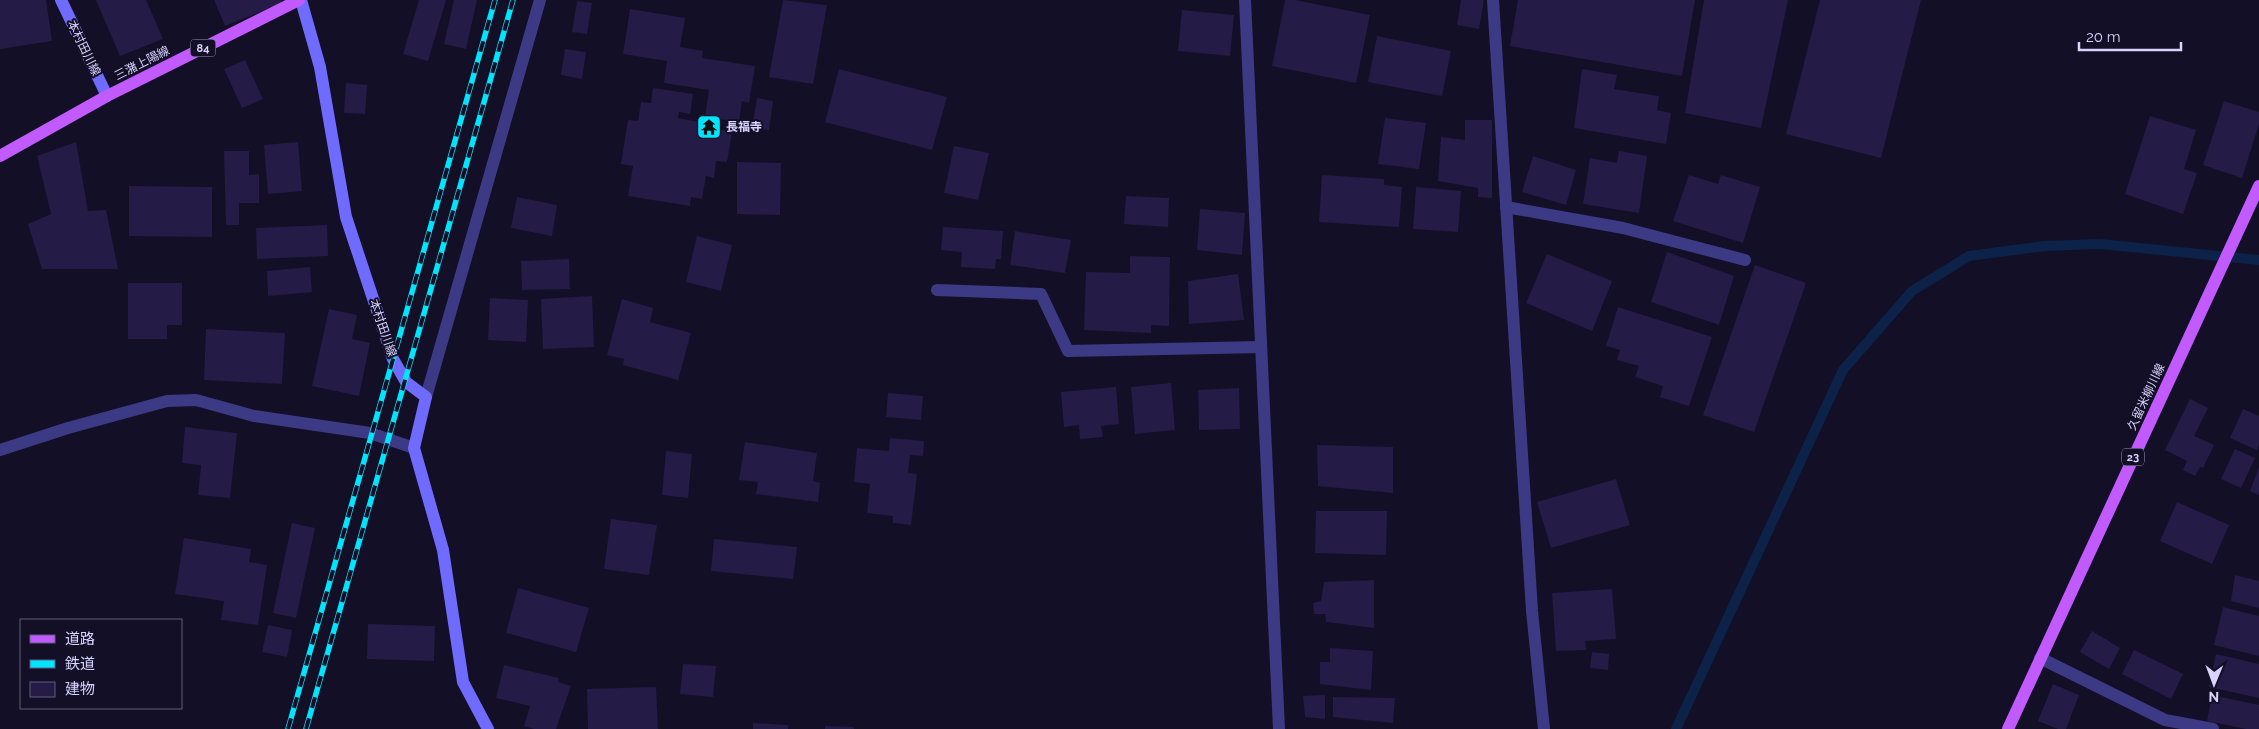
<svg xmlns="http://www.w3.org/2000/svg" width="2259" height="729" viewBox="0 0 2259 729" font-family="Raleway,'Noto Sans JP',sans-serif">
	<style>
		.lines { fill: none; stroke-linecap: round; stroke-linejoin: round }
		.stream { stroke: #0c2248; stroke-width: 10 }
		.building { fill: #241b47 }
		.minor { stroke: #3d3a85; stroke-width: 12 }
		.secondary { stroke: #6f6bff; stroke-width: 12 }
		.primary { stroke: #c25bff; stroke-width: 12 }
		.rail-casing { stroke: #00e5ff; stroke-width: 5.5 }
		.rail { stroke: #130f26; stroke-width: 4; stroke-dasharray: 11; stroke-linecap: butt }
		.labels { text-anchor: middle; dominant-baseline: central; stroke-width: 4; stroke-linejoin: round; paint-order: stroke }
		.shield { fill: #130f26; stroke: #9e99be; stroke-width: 1 }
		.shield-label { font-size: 11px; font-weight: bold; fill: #d9d4ff }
		.street-label { font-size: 12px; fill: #d9d4ff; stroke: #130f26 }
		.poi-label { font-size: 12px; font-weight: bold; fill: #d9d4ff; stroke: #130f26; text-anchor: start }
	</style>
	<rect width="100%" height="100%" fill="#130f26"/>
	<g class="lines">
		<polyline class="stream" points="1676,729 1843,370 1912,291 1969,256 2044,246 2100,244 2259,260"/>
	</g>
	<g class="building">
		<polygon points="0,0 46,0 52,41 0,49"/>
		<polygon points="96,0 146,0 163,39 120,56"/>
		<polygon points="214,0 281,0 282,3 225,26"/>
		<polygon points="419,0 446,0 428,61 403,54"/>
		<polygon points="454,0 477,0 466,49 444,44"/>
		<polygon points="783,0 827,5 813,84 769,77"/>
		<polygon points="1285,0 1295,0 1370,15 1356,83 1272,66"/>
		<polygon points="1461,0 1484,0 1479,29 1457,25"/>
		<polygon points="1518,0 1695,0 1682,76 1510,46"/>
		<polygon points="1704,0 1788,0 1761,128 1685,113"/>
		<polygon points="1820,0 1921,0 1881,158 1786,134"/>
		<polygon points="577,1 592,3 587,34 572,32"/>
		<polygon points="630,9 685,18 680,47 703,51 702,58 755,66 749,103 742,101 739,122 720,119 718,129 732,132 727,162 716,161 714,178 706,176 702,199 691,197 690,206 628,196 633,166 621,164 628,120 638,121 641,102 651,103 653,88 693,94 690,114 679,112 678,118 704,123 709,90 664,83 667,61 623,54"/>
		<polygon points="1182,10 1234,15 1230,56 1178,51"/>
		<polygon points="1377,36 1451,51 1442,96 1368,82"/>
		<polygon points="565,49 586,52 582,79 561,75"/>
		<polygon points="245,60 263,99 242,108 224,69"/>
		<polygon points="839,69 947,97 932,150 825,122"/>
		<polygon points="1582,69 1617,75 1614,89 1659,96 1657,110 1671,113 1666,144 1574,128"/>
		<polygon points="346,83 367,85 365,114 344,113"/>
		<polygon points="757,98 773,101 769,130 752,128"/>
		<polygon points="2224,101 2259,112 2259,124 2242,178 2203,165"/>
		<polygon points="2150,116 2196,130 2184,169 2197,173 2183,214 2125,194"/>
		<polygon points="1385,118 1426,123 1419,169 1378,164"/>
		<polygon points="1465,120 1492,120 1492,198 1478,197 1478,188 1438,181 1441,137 1465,140"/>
		<polygon points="76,142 88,211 106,210 118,269 42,269 28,224 51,214 37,156"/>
		<polygon points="298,142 302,191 268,194 264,145"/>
		<polygon points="954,146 989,153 978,200 944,193"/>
		<polygon points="224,151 249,151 249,175 259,174 259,203 239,203 239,225 226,225"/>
		<polygon points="1619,151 1647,156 1639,213 1583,204 1590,158 1617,163"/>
		<polygon points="1533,156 1576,170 1566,205 1522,192"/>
		<polygon points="737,162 781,163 780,215 737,214"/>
		<polygon points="1322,175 1384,179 1384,185 1402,187 1399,227 1319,222"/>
		<polygon points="1689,175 1718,184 1721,175 1760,187 1743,243 1673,221"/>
		<polygon points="129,186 212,187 212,237 129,236"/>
		<polygon points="1416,187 1461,191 1458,232 1413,229"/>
		<polygon points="1126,196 1169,198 1168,227 1124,224"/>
		<polygon points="517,197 557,205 552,236 511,228"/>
		<polygon points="1200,209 1245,213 1242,255 1197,250"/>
		<polygon points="327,225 328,256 257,259 256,228"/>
		<polygon points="943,227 1003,231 1001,259 996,259 995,269 961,267 962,252 941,250"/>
		<polygon points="1015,231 1071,240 1065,273 1010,265"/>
		<polygon points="697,236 732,245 721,291 686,282"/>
		<polygon points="1667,252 1734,276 1719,325 1651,302"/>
		<polygon points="1547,254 1612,281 1592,331 1526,303"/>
		<polygon points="1130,256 1170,257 1169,326 1151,325 1151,333 1084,330 1086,272 1130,273"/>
		<polygon points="569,259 570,289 522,290 521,261"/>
		<polygon points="1755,265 1806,283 1754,432 1703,415"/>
		<polygon points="310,267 312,292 268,296 267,271"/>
		<polygon points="1238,274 1244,320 1189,324 1188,281"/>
		<polygon points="128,283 182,283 182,325 167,325 167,339 128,339"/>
		<polygon points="592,296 594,347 543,349 541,299"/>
		<polygon points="490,298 528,300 526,342 488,340"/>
		<polygon points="622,299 653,308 650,322 691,333 678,380 623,365 624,359 607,355"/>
		<polygon points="1618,307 1712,337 1689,406 1660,397 1663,386 1635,377 1639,366 1617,360 1620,350 1606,346"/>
		<polygon points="329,309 357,315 352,339 370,343 359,396 312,386"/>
		<polygon points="206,329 285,333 282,384 204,380"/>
		<polygon points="1171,383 1175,430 1135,434 1131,387"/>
		<polygon points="1116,387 1119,424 1101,426 1103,437 1080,439 1079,425 1064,427 1061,392"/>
		<polygon points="1239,388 1240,429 1199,430 1198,390"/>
		<polygon points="888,393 923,396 921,420 886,417"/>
		<polygon points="2190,399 2208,408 2194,436 2214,445 2203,468 2200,467 2195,476 2183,470 2187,461 2165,450"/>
		<polygon points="2243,409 2259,416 2259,445 2257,450 2230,438"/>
		<polygon points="185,427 237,433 230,498 198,495 201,465 182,463"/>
		<polygon points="890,438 924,441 923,456 910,455 908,473 917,474 911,525 893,523 893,516 867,513 870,484 854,482 857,448 889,451"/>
		<polygon points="745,442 817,453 813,481 820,483 818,502 756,494 758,482 739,480"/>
		<polygon points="1317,445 1393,447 1393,493 1318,486"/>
		<polygon points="2235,449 2255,458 2241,488 2221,479"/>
		<polygon points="666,451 692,454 688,498 662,495"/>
		<polygon points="2259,467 2259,495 2250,491"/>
		<polygon points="1616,479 1630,525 1551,548 1537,502"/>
		<polygon points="2177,502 2229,525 2212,564 2160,541"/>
		<polygon points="1316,511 1387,511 1386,555 1315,553"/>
		<polygon points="611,519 657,525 649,575 604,569"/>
		<polygon points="292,523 315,528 296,618 273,613"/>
		<polygon points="184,538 251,549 249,562 267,565 258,625 221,620 224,601 175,594"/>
		<polygon points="714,539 797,547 793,579 711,571"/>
		<polygon points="2235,575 2259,581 2259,608 2231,601"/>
		<polygon points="1374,580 1374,628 1326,622 1325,614 1314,614 1313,603 1321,601 1324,582"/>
		<polygon points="518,588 589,608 576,652 506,633"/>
		<polygon points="1612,589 1616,639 1585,641 1586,650 1556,651 1552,593"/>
		<polygon points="2223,607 2259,616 2259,656 2214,645"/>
		<polygon points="368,624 435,626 434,661 367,659"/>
		<polygon points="268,625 292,630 287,657 262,652"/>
		<polygon points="2092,631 2120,648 2109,669 2080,652"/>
		<polygon points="1330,648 1373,651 1371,690 1320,684 1320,662 1330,662"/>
		<polygon points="2134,650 2183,674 2171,699 2122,674"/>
		<polygon points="1592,652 1609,654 1608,670 1590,668"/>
		<polygon points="2216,654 2259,664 2259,698 2209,687"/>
		<polygon points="683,664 716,666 713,697 680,694"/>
		<polygon points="504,665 559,678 558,682 571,686 556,729 534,729 524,726 530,706 496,698"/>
		<polygon points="2053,684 2079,695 2066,729 2058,729 2038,721"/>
		<polygon points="656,687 658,729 588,729 587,689"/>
		<polygon points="1325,695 1325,719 1305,717 1303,696"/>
		<polygon points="2212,695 2259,705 2259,729 2246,729 2207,721"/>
		<polygon points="1333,697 1395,698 1393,723 1333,717"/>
		<polygon points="753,723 788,725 788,729 753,729"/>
		<polygon points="825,726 854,727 854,729 825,729"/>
	</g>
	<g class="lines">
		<g class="minor">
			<polyline points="1245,0 1279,729"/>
			<polyline points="1493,0 1532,611 1544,729"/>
			<polyline points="1506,207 1623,228 1745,260"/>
			<polyline points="937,290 1041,294 1068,351 1261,347"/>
			<polyline points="426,397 540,0"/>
			<polyline points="0,450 68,428 167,401 196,400 254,416 370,433 414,448"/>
			<polyline points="2040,658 2165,720 2213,729"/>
		</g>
		<g class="secondary">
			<polyline points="61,0 107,96"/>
			<polyline points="301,0 320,67 346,217 393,359 406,382 426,397 414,448 443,550 463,682 488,729"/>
		</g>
		<g class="primary">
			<polyline points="0,156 107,96 299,0"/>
			<polyline points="2008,729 2259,186"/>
		</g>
		<defs>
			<g id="rail">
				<polyline points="288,729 495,0"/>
				<polyline points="306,729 513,0"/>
			</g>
		</defs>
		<use href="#rail" class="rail-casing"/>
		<use href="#rail" class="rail"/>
	</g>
	<defs>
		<symbol id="temple-square" viewBox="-11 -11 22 22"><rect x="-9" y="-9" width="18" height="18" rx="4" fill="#00e5ff" stroke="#130f26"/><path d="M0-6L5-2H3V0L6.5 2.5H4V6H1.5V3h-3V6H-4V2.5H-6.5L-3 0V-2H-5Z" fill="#111"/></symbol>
	</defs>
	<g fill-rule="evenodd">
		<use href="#temple-square" x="695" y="113" width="28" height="28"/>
	</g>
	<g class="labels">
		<g class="shield">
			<rect x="190.5" y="39.5" width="25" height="17" rx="4"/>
			<rect x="2122" y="448.5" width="22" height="17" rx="4"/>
		</g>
		<g class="shield-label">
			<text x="203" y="48">84</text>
			<text x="2133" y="457">23</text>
		</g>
		<g class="street-label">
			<text transform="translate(84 48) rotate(64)">本村田川線</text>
			<text transform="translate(142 63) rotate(-27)">三潴上陽線</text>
			<text transform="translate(383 328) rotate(71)">本村田川線</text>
			<text transform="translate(2146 397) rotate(-65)">久留米柳川線</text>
		</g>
		<g class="poi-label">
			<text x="726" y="127">長福寺</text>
		</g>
	</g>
	<rect x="20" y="619" width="162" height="90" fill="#130f26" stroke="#625e7d"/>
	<rect x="30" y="635" width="25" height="8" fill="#c25bff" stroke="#625e7d"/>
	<text x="65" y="644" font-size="15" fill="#d9d4ff">道路</text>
	<rect x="30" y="660" width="25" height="8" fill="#00e5ff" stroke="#625e7d"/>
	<text x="65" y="669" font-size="15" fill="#d9d4ff">鉄道</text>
	<rect x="30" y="682" width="25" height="15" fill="#241b47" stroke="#625e7d"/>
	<text x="65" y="694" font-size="15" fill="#d9d4ff">建物</text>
	<g transform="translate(2214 684) rotate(181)" stroke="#130f26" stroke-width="4" paint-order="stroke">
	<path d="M0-4L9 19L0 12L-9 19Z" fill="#d9d4ff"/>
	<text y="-8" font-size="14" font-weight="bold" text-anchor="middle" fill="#d9d4ff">N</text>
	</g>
	<path d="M2079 42v8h102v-8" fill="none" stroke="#d9d4ff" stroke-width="2.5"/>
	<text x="2086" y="42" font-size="15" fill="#d9d4ff" stroke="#130f26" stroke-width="4" paint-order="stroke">20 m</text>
</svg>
